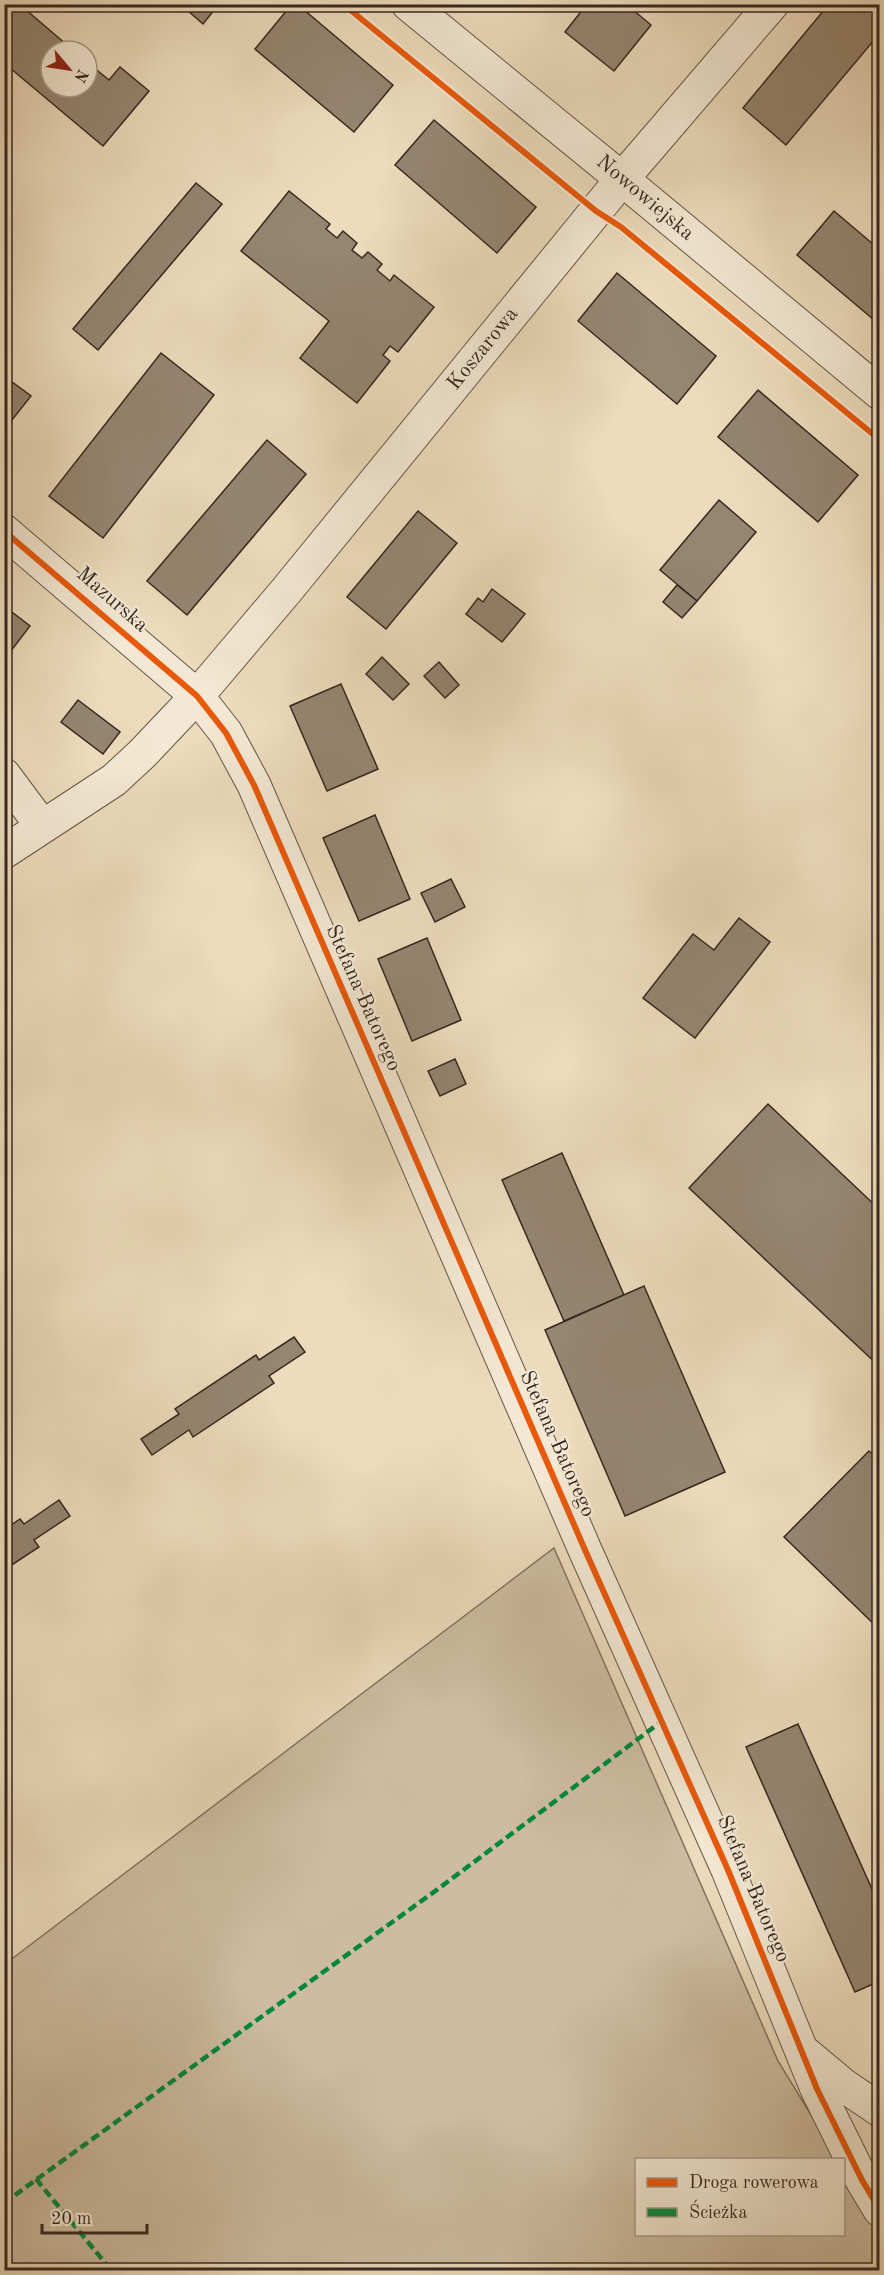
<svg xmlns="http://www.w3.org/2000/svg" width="884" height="2275" viewBox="0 0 884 2275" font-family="'Old Standard TT',serif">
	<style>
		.green { fill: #cdbca1; stroke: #827260; stroke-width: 1.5 }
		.building { fill: #958571; stroke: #372720; stroke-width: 1.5 }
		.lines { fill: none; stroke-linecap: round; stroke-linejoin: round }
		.minor-casing { stroke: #645447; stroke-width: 35 }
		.minor { stroke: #f3e8d3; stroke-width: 33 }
		.quiet { stroke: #00873e; stroke-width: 4.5; stroke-dasharray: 9 4.5; stroke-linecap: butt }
		.cycleway-casing { stroke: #f3e8d3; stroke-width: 10 }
		.cycleway { stroke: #e8590c; stroke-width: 6 }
		.labels { text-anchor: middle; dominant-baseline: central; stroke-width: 4.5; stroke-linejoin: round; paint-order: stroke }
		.street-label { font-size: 21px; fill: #372720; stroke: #f3e8d3 }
	</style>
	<rect width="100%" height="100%" fill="#ecdbbc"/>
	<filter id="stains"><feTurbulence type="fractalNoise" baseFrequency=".00333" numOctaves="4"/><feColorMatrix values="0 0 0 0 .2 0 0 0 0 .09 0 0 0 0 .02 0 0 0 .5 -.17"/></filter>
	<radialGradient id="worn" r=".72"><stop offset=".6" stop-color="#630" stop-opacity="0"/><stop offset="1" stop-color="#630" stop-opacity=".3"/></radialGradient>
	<polygon class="green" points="554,1548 778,2061 838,2159 636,2160 636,2234 844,2234 844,2168 879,2227 879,2270 5,2270 5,1964"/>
	<g class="building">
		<polygon points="4,4 19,4 74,51 51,51 51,87 87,87 87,62 109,80 120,67 149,91 103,146 4,63"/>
		<polygon points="180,4 219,4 203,24"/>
		<polygon points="292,4 297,4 393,85 354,132 255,49"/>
		<polygon points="587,4 626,4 651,25 614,71 565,32"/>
		<polygon points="829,4 870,4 880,12 880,33 786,145 743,108"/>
		<polygon points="434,120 536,207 497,253 395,165"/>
		<polygon points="196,183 222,204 98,350 73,329"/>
		<polygon points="289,191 330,224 326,229 337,238 343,231 357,243 352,250 362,258 368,252 382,264 377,270 390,281 394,275 434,307 398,352 390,346 383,355 390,361 357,403 300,358 329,321 241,251"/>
		<polygon points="834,211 880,250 880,325 797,255"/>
		<polygon points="617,273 716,356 677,404 578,321"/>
		<polygon points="161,353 214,395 103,538 49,496"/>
		<polygon points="4,376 31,396 4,430"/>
		<polygon points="758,390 858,475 818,522 718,437"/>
		<polygon points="267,440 306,474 187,615 147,581"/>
		<polygon points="719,500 756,532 697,601 660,570"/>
		<polygon points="418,511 457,543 386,629 347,597"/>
		<polygon points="677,585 697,601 682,618 663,602"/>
		<polygon points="492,589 525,614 502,642 466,614 478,598 483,602"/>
		<polygon points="4,606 30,626 4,660"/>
		<polygon points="382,657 409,684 393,700 366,674"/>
		<polygon points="439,662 459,685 445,698 424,676"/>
		<polygon points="341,684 378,769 327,791 290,706"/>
		<polygon points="78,700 120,732 103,754 61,722"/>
		<polygon points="375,815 410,899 359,921 323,838"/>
		<polygon points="451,879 465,907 435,922 421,893"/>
		<polygon points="739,918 770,942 695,1038 643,998 693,934 714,950"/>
		<polygon points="427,938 461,1020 412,1041 378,959"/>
		<polygon points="455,1059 466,1084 440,1096 428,1071"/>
		<polygon points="768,1104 880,1210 880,1367 689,1188"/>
		<polygon points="562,1153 624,1295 564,1321 502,1180"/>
		<polygon points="644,1286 725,1472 625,1516 545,1330"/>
		<polygon points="294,1337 305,1352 269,1376 274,1383 193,1437 189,1430 152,1455 141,1439 179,1414 175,1409 256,1355 259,1360"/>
		<polygon points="869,1451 880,1461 880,1630 784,1537"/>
		<polygon points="59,1500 70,1516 34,1540 39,1547 4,1570 4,1530 20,1519 24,1524"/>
		<polygon points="798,1724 880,1907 880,1981 855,1992 746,1747"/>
	</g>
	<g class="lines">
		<defs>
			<g id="minor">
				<polyline points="408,4 622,179 880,393"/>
				<polyline points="4,531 197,696 226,733 254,785 585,1550 728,1870 817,2089 862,2180 880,2210"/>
				<polyline points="4,775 42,826"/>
				<polyline points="4,852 114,780 142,754 197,696 286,591 622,179 772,4"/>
				<polyline points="806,2054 843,2085 880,2110"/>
			</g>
		</defs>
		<use href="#minor" class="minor-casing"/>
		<use href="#minor" class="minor"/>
		<g class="quiet">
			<polyline points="36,2179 111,2270"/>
			<polyline points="4,2203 438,1889 662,1721"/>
		</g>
		<defs>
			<g id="cycleway">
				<polyline points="343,4 596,211 621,227 880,440"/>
				<polyline points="4,531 197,696 226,733 254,785 585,1550 728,1870 817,2089 862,2180 880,2210"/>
			</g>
		</defs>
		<use href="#cycleway" class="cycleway-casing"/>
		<use href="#cycleway" class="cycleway"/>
	</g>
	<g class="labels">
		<g class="street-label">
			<text transform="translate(645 198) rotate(40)">Nowowiejska</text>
			<text transform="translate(483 349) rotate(-51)">Koszarowa</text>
			<text transform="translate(112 600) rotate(41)">Mazurska</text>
			<text transform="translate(363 998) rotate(66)">Stefana Batorego</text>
			<text transform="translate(557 1444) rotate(66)">Stefana Batorego</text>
			<text transform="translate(753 1889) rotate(67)">Stefana Batorego</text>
		</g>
	</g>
	<rect width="884" height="2275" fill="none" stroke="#ecdbbc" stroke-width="24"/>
	<rect x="6" y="6" width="872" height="2263" fill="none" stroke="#372720" stroke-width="3"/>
	<rect x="12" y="12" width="860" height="2251" fill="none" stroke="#372720" stroke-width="1.5"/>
	<rect x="635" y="2158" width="210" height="78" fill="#f3e8d3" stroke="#a89b8b" stroke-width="1.5"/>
	<rect x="647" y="2178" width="30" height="9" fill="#e8590c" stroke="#a89b8b" stroke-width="1.5"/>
	<text x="689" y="2188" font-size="18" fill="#372720">Droga rowerowa</text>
	<rect x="647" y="2208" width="30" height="9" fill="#00873e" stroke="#a89b8b" stroke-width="1.5"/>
	<text x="689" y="2218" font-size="18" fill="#372720">Ścieżka</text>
	<g transform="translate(69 69) rotate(119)"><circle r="28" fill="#f3e8d3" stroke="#a89b8b" stroke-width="1.5"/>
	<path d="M0-4.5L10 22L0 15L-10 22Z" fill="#8f2418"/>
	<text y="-9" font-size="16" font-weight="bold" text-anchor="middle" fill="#372720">N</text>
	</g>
	<path d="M42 2224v9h105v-9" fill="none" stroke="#372720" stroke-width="3"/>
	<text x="51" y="2224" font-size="18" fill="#372720" stroke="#f3e8d3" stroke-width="4.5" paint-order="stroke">20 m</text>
	<rect width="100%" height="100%" filter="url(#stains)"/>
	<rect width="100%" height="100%" fill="url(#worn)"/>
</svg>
